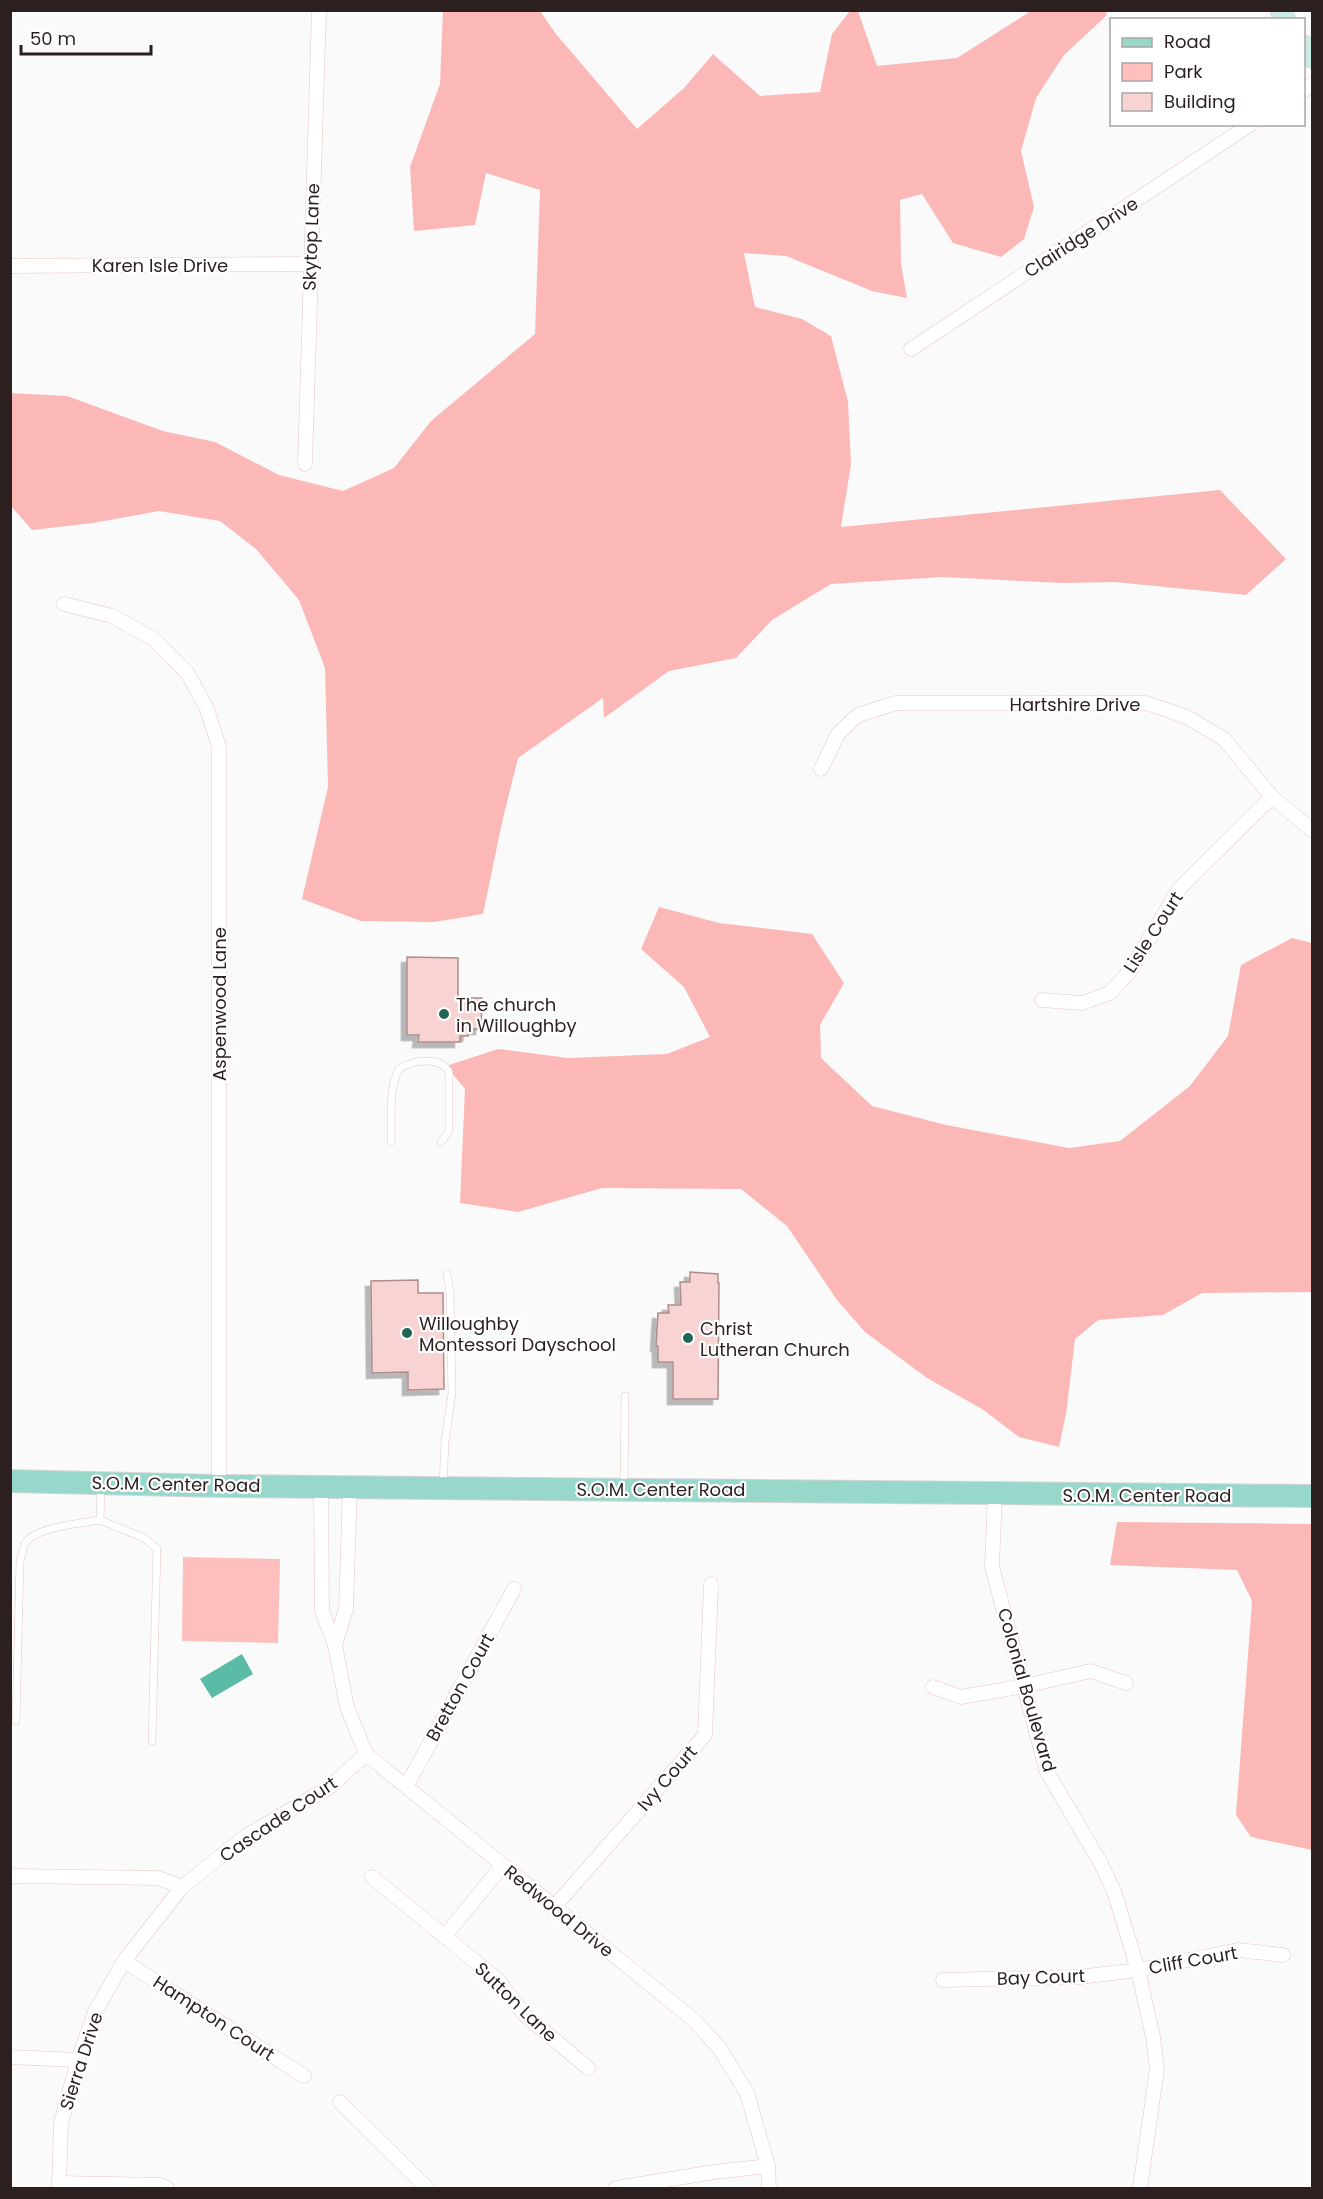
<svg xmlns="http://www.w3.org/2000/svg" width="1323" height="2199" viewBox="0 0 1323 2199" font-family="Poppins,sans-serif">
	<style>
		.green { fill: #ffbfbd }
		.forest { fill: #fbb8b6 }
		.water { fill: #5abca6 }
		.building { fill: #f7d4d3; stroke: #ae8e8c; stroke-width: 1.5; filter: url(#shadow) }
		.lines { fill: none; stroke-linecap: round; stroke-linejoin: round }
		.lane-casing { stroke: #e8c6c5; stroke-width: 8 }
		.street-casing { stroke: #e8c6c5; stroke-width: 15 }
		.secondary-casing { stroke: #e8c6c5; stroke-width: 21 }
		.primary-casing { stroke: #d9d7d7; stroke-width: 24 }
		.lane { stroke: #fff; stroke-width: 7 }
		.street { stroke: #fff; stroke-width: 14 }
		.secondary { stroke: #cbece4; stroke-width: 20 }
		.primary { stroke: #97d8ca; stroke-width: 22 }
		.poi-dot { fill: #206556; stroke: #fff; stroke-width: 2 }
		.labels { text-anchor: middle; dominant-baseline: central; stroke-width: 4.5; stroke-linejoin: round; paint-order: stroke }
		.street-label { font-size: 18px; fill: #2b1f1f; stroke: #fff }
		.poi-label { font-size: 18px; fill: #2b1f1f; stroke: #fff; text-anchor: start }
	</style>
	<defs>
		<filter id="shadow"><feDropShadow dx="-5.5" dy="5.5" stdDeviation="0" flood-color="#0004"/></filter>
	</defs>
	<rect width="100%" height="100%" fill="#fafafa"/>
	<polygon class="green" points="183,1557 280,1559 278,1643 182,1641"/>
	<g class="forest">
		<polygon points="443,11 540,11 556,34 637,129 684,88 713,54 760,96 820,92 832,34 850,11 858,11 877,66 957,58 1031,11 1107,11 1106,16 1064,55 1036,98 1021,151 1034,207 1024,239 1001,257 953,243 922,194 900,200 901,264 907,298 872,291 786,256 744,253 755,307 802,319 831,336 848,402 851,464 841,527 1220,490 1286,559 1246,595 1115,582 1063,583 942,577 831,584 772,620 736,658 669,671 604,718 603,698 518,758 503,818 483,914 434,922 361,921 302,899 328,787 325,668 299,600 256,549 220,521 159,511 93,523 32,530 11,506 11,393 67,396 163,431 215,442 279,475 343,491 394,468 431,421 535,334 540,190 486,173 475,225 414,231 410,167 440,84"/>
		<polygon points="659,907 719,923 812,934 844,983 820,1025 821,1058 872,1106 946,1125 1069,1148 1120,1141 1190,1086 1228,1036 1241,965 1292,938 1312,943 1312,1292 1202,1293 1163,1315 1098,1320 1075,1339 1066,1414 1059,1447 1019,1437 982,1409 927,1378 865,1332 837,1300 787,1226 741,1189 602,1188 518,1212 460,1203 465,1089 446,1066 498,1049 568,1058 667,1054 710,1037 684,987 641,949"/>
		<polygon points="1117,1522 1312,1524 1312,1850 1251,1837 1236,1815 1252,1601 1237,1570 1110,1565"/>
	</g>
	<polygon class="water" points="242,1654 253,1674 212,1698 200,1679"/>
	<g class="building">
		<polygon points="407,957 458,958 458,998 482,998 481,1029 469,1029 468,1036 460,1036 460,1042 418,1042 419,1035 407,1035"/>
		<polygon points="690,1272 718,1274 718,1283 719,1283 718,1399 673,1399 673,1362 658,1362 658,1346 656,1346 658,1313 669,1313 668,1305 681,1305 680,1282 690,1282"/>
		<polygon points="418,1280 418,1293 443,1293 444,1389 408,1390 408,1372 372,1373 371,1281"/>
	</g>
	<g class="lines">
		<defs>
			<g id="lane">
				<path d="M391,1142C392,1121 388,1088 399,1069C412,1060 440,1056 449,1072V1131L441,1142"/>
				<polyline points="443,1485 445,1442 452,1393 450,1293 447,1274"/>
				<polyline points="101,1486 100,1520 144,1538 157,1549 152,1741"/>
				<polyline points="624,1487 625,1396"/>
				<path d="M16,1721L20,1561C22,1556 23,1547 26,1542C37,1527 82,1523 100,1520"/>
			</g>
			<g id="street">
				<polyline points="1304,90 1312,84"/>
				<polyline points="10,266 310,264"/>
				<polyline points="911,349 1251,124"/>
				<polyline points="305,464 319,10"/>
				<polyline points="64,604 112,616 154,639 188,674 207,709 219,747 219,1486"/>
				<polyline points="821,769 838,734 858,715 896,703 1146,703 1187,717 1224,739 1272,797 1312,830"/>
				<polyline points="1042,1000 1082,1003 1110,993 1129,972 1180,888 1272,797"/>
				<polyline points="321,1486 322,1611 335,1645 347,1707 366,1754 695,2021 720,2049 747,2093 768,2166 769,2188"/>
				<polyline points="995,1494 992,1567 1047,1772 1099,1860 1114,1891 1138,1970 1153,2037 1157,2069 1140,2188"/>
				<polyline points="335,1645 346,1609 350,1487"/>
				<polyline points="933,1687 961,1697 1024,1686 1091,1671 1126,1683"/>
				<polyline points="407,1785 514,1589"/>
				<polyline points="10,1876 158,1878 182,1887 246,1836 331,1786 366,1754"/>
				<polyline points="372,1877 499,1981 525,2015 588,2068"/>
				<polyline points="554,1907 705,1735 711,1584"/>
				<polyline points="444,1937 502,1866"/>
				<polyline points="124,1961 304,2076"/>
				<polyline points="943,1980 1079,1977 1138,1970 1238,1950 1283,1955"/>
				<polyline points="10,2057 78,2060"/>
				<polyline points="340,2102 427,2188"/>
				<polyline points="59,2183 160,2185 167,2188"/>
				<polyline points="59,2188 61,2123 78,2060 95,2012 124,1961 182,1887"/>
				<polyline points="616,2188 714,2172 768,2166"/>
			</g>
			<g id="secondary">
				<polyline points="1280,10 1286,20"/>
				<polyline points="1304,45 1312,58"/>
			</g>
			<polyline id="primary" points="10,1481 219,1486 1312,1496"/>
		</defs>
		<use href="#lane" class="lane-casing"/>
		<use href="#street" class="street-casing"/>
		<use href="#secondary" class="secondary-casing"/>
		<use href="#primary" class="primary-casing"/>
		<use href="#lane" class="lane"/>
		<use href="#street" class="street"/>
		<use href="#secondary" class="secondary"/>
		<use href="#primary" class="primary"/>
	</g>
	<g class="poi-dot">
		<circle cx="444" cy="1014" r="6"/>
		<circle cx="407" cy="1333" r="6"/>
		<circle cx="688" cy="1338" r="6"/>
	</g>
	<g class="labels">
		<g class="street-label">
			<text transform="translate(311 237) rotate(-88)">Skytop Lane</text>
			<text transform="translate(1081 237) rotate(-33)">Clairidge Drive</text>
			<text x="160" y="265">Karen Isle Drive</text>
			<text x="1075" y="704">Hartshire Drive</text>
			<text transform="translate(1153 932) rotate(-57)">Lisle Court</text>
			<text transform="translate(219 1004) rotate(-90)">Aspenwood Lane</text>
			<text transform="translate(176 1484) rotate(1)">S.O.M. Center Road</text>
			<text x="661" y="1489">S.O.M. Center Road</text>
			<text x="1147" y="1495">S.O.M. Center Road</text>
			<text transform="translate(460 1687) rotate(-61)">Bretton Court</text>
			<text transform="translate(1027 1690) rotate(74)">Colonial Boulevard</text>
			<text transform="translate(667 1778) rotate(-49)">Ivy Court</text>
			<text transform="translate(278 1819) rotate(-34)">Cascade Court</text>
			<text transform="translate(559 1911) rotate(39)">Redwood Drive</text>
			<text transform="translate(1193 1960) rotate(-10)">Cliff Court</text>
			<text transform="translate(1041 1977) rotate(-2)">Bay Court</text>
			<text transform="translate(516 2002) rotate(44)">Sutton Lane</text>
			<text transform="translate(214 2018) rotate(33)">Hampton Court</text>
			<text transform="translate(81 2061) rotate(-72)">Sierra Drive</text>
		</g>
		<g class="poi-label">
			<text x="456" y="1004">The church<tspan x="456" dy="21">in Willoughby</tspan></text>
			<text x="419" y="1323">Willoughby<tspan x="419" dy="21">Montessori Dayschool</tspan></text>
			<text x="700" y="1328">Christ<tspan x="700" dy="21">Lutheran Church</tspan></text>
		</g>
	</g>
	<rect width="1323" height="2199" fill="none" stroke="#2b1f1f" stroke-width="24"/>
	<rect x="1110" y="18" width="195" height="108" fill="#ffffff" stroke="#aaa5a5" stroke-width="1.5"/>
	<rect x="1122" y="38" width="30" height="9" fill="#97d8ca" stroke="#aaa5a5" stroke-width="1.5"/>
	<text x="1164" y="48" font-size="18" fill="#2b1f1f">Road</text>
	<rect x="1122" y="63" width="30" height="18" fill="#ffbfbd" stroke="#aaa5a5" stroke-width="1.5"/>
	<text x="1164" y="78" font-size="18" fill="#2b1f1f">Park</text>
	<rect x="1122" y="93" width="30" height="18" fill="#f7d4d3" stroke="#aaa5a5" stroke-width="1.5"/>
	<text x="1164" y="108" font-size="18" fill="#2b1f1f">Building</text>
	<path d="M21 45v9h130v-9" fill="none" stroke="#2b1f1f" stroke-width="3"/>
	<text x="30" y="45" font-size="18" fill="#2b1f1f" stroke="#ffffff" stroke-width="4.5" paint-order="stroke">50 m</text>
</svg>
